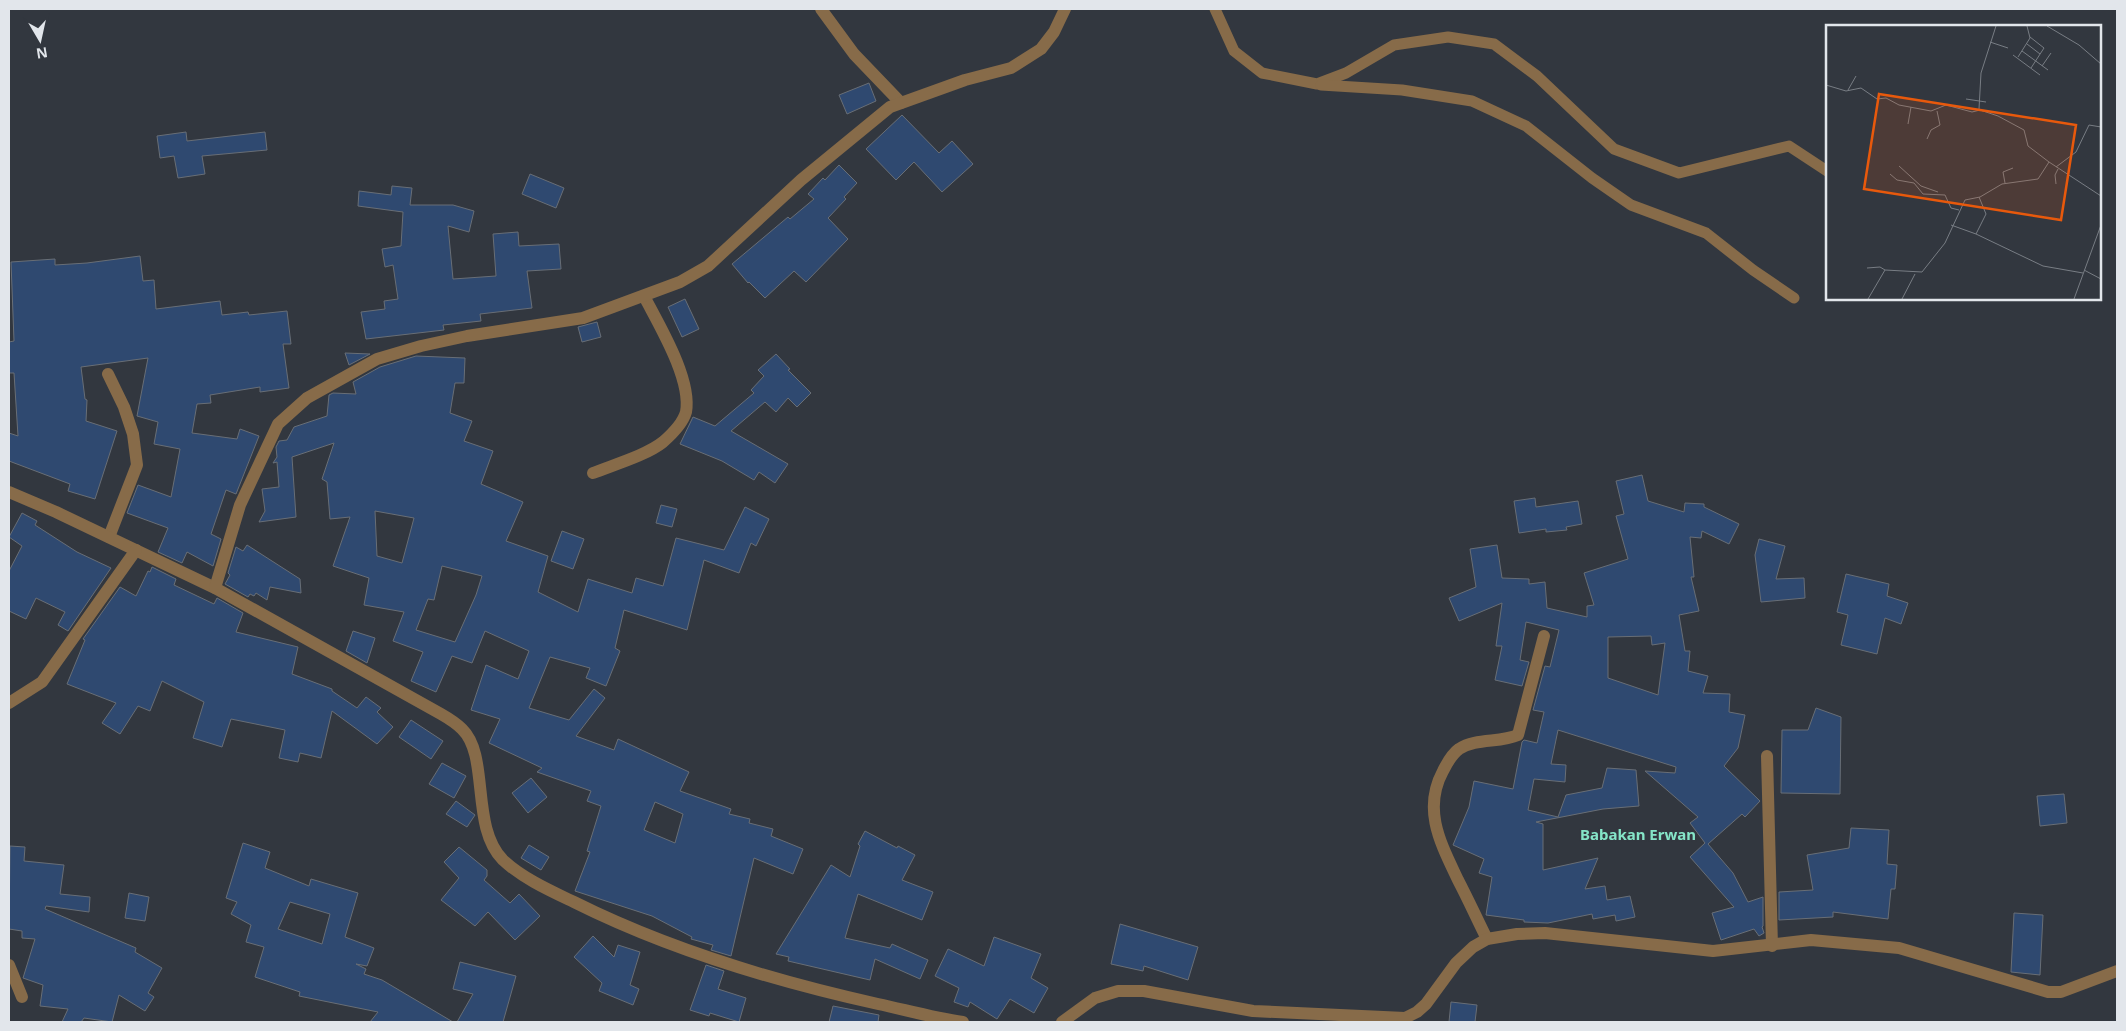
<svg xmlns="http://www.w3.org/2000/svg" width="2126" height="1031" viewBox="0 0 2126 1031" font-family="'Noto Sans',sans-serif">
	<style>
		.building { fill: #2f4970; stroke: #686e76; fill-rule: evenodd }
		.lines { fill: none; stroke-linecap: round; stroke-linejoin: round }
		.service { stroke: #876b49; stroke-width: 11 }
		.minor { stroke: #876b49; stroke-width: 12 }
		.labels { text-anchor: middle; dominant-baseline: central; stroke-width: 4; stroke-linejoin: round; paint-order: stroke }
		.neighbourhood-label { font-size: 15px; font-weight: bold; fill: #85e5c8; stroke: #32373f }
		.inset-road { fill: none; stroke: #787d84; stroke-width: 1 }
		.view { fill: #e8590c; fill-opacity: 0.15; stroke: #e8590c; stroke-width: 2.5 }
		.inset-edge { fill: none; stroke: #e2e6eb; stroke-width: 2.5 }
	</style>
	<rect width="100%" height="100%" fill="#32373f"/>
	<g class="building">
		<polygon points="869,83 876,101 847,114 839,95"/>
		<polygon points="902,115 939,153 952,141 973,164 942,192 914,162 896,180 866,149"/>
		<polygon points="186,132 187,141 265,132 267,150 202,156 205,174 178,178 174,156 160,158 157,136"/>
		<polygon points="839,165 857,183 844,197 846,199 828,218 848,239 806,282 794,271 765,298 749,282 748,283 732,264 788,217 790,219 814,199 808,194 823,178 825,180"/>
		<polygon points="530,174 564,188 556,208 522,194"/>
		<polygon points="392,186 412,188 410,205 453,205 474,211 469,232 448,226 453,279 496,276 493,234 518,232 519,246 559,244 561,269 527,271 532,308 480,314 481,321 443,325 444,330 366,339 361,312 385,309 384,301 398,299 393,265 385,267 382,249 401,246 403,212 358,206 359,191 391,195"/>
		<polygon points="140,256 143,281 154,280 156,309 220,301 222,315 248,312 249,315 287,311 291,344 283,344 289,388 260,392 260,387 210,395 211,403 197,404 192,433 237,439 240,429 259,436 236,494 226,490 211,534 221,539 213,566 187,552 182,563 158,552 168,528 127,513 138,485 171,497 180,449 154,444 158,422 137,416 148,358 81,367 85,399 87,400 86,421 117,431 95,499 68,491 70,484 9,461 9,433 18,436 14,373 9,373 9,342 14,341 11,262 55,259 55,265 87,263"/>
		<polygon points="685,299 699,329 682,337 668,307"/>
		<polygon points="597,322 601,337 582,342 578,327"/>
		<polygon points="345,353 370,354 349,365"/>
		<polygon points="776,354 790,369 788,370 811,393 797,407 788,398 776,412 765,402 731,431 788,464 775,483 759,472 754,480 722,461 680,444 693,417 715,426 754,393 751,390 764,376 758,370"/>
		<path d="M416,356L465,358L464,383H455L450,413L472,421L464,441L493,451L481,484L523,502L506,541L548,556L538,592L578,612L588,579L632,593L636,578L663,586L676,538L724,550L745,507L769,519L756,546L751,543L739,573L704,560L687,630L624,610L615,648L620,651L606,686L586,678L590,668L550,657L529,708L569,720L594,689L605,698L576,736L614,750L618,739L689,772L680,791L731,809L729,814L750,819L749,823L773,829L771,836L803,849L793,874L754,858L731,956L711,950L713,945L691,939L692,937L652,916L575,891L590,852L587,851L601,806L587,801L591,791L537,772L542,768L489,743L500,719L471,710L486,665L518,679L529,651L485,631L472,663L452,656L436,692L411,681L423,652L393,641L404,612L364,605L369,578L333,566L350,517L330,519L327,482L322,479L334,443L292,457L296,517L259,522L265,511L262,489L279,487L277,462L273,463L277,457L276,447L279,441L287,440L294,427L327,416L329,395L333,393L356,394L353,382L380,367ZM375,511L414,518L402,563L377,556ZM442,566L482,576L476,595L455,642L416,630L428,599L434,600ZM655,802L683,814L675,843L644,830Z"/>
		<path d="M1642,475L1648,501L1684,512L1685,503L1704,504V507L1739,524L1729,544L1702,531L1701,538L1690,537L1694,577H1691L1699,611L1679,615L1685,651H1690L1688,671L1708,676L1703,693L1730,694L1729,712L1745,715L1738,748L1724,766L1760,801L1745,817L1742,814L1708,844L1733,873L1748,902L1763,897V926L1762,927L1764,933L1759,936L1754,929L1721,940L1712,913L1734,907L1690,857L1705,843L1690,823L1698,817L1645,771L1675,773L1676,767L1558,730L1551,764L1566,765L1565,782L1534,779L1528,810L1558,817L1566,795L1602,788L1607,768L1636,770L1639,806L1603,809L1536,822L1543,824V870L1598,858L1585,889L1605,886L1607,900L1630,896L1635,917L1616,921L1615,915L1593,919L1592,914L1548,923L1524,922V920L1486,915L1492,877L1479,873L1484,859L1453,845L1469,807L1474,781L1513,789L1522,742L1524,740L1537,743L1544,712L1533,710L1545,666L1550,667L1559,630L1526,622L1520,660L1529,662L1522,686L1495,680L1502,646H1496L1502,603L1459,621L1449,598L1476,587L1470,549L1497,545L1502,578L1529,579V584L1545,582L1547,608L1587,617V606L1594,605L1584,573L1628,559L1616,516L1624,514L1616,481ZM1651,636L1652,645L1665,643L1658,695L1608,678V637Z"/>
		<polygon points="1535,498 1536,507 1578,501 1582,524 1566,527 1567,530 1546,532 1546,529 1519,533 1514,501"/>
		<polygon points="661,505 677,509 672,527 656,523"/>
		<polygon points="22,513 37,521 35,525 77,552 111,568 68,631 58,625 65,612 36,598 26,619 9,611 9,571 22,546 9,537"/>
		<polygon points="562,531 584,539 573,569 551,561"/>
		<polygon points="1759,539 1785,546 1776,579 1804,578 1805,598 1761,602 1755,555"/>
		<polygon points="247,545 300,579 301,593 270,587 267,600 256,593 254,596 250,594 248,597 225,584 230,575 228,573 236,547 243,551"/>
		<polygon points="152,567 176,579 174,585 214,604 217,598 243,613 236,632 298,647 292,674 332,689 332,691 357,708 366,697 381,708 377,712 393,727 377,744 332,711 321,758 300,753 298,762 279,758 285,730 231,719 222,747 193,738 204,702 162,681 150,711 138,706 120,734 102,723 116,703 67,684 85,640 83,639 120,587 136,596 148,571 150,572"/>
		<polygon points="1846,574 1889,584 1887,596 1908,603 1901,624 1885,618 1877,654 1841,645 1848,615 1837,612"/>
		<polygon points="353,631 375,638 367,663 346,651"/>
		<polygon points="1816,708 1841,717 1840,794 1781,793 1782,730 1808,730"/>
		<polygon points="411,720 443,741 431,759 399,737"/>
		<polygon points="442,763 466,776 454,798 429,784"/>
		<polygon points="531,778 547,797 528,813 512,793"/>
		<polygon points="2064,794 2067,823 2040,826 2037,796"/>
		<polygon points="456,801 475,815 467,827 446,814"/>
		<polygon points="1851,828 1889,830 1887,864 1897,865 1895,889 1891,889 1888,919 1833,912 1833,917 1779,920 1779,892 1813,890 1807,855 1849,848"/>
		<polygon points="865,831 897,848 898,846 915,855 902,880 933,892 922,920 858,894 845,938 890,948 892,944 928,960 920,979 875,959 870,980 788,961 789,957 776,954 831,865 850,877 860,846 858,844"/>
		<path d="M243,843L270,852L265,868L309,886L311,879L358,893L345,937L374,948L367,966L356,964L366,969L364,974L382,980L453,1022H370L378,1012L299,996L300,992L255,977L264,947L246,942L251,925L231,914L237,902L226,898ZM290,902L330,914L322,944L278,929Z"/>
		<polygon points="529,845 549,857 541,870 521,858"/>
		<polygon points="10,846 25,847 24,861 64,865 60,894 90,897 89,912 46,906 45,909 136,948 135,952 162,968 148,993 154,997 145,1011 119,995 112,1022 84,1018 81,1022 62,1022 68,1009 40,1006 43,985 23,978 35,939 22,938 22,931 9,929"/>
		<polygon points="459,847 487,870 487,876 484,880 510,903 519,894 540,916 515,940 488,912 475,926 441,900 459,878 444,862"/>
		<polygon points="129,893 149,897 145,921 125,918"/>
		<polygon points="2014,913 2043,915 2040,975 2011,972"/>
		<polygon points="1120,924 1198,947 1188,980 1144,966 1143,971 1111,964"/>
		<polygon points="593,936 614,957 618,945 640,952 630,985 639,989 633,1005 599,991 602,983 574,957"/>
		<polygon points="994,937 1041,954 1031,978 1048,988 1034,1013 1010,999 997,1019 970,1002 968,1007 954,1002 959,988 935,976 948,949 984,966"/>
		<polygon points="460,962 516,976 503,1022 457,1022 473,994 453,989"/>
		<polygon points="706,965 724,971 718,989 746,998 739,1022 710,1013 709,1016 690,1010"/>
		<polygon points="1451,1002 1477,1005 1475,1022 1449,1022"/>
		<polygon points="833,1006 879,1015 878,1022 829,1022"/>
	</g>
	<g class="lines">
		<g class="service">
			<polyline points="1215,9 1234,51 1262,73 1317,84 1346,73 1394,45 1448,37 1494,44 1537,76 1614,149 1679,173 1789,146 1827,171"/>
			<polyline points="1321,85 1402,90 1472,101 1526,126 1592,178 1631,205 1706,233 1753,270 1794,298"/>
		</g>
		<g class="minor">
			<polyline points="821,9 854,54 901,103"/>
			<polyline points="108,374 124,407 133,434 137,465 109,537"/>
			<path d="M593,473C613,465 647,455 663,442C671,435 683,423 686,412C692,379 659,325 644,296"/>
			<path d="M9,492L56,512L215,588L441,714C448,718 456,723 462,729C490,756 470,827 503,860C522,878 551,891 574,902C670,950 774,981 878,1004C906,1010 934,1018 963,1022"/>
			<polyline points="215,588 240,505 278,424 307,398 377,359 421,346 467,336 583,318 680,282 708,266 801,180 890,107 965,80 1011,68 1041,49 1054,32 1065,9"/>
			<polyline points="9,703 42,682 136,550"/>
			<polyline points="1767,756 1772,946"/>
			<path d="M1487,939C1477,919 1468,899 1458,880C1441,844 1422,810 1443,771C1447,763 1452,754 1459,749C1476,738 1500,743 1518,735L1544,636"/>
			<polyline points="9,965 22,997"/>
			<polyline points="1062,1022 1095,998 1118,991 1144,991 1253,1011 1405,1018 1417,1012 1426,1004 1456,963 1473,947 1487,939 1517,934 1545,933 1713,951 1811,940 1899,948 2048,992 2061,992 2117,971"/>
		</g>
	</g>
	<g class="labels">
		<g class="neighbourhood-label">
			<text x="1638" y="834">Babakan Erwan</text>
		</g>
	</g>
	<g transform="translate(1826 25)">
		<rect width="275" height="275" fill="#32373f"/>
		<path class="inset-road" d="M221,1L253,20L275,39M204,12L218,23L205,43M164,17L182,23M201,19L214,29M196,26L222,45M187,30L214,50M192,32L204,13L201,1M216,41L225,28M0,60L20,66L35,63L51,74L60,73L73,80L105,86L120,80L146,87L154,85L172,91L198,105L202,121L223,137L275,171M22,65L30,51M140,74L160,77M153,84L155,48L170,1M82,99L85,82M101,114L105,105L114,100L111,86M73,141L95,161L112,167M230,142L250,127L263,100L275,102M64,149L71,155L88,158L97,169L119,170L125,183L133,185M179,158L177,147L187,143M230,159L229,150L232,144M153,172L160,189L150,209L217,241L257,248M125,200L150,209M41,243L54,242L59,245M258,245L275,254M42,274L59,245L96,247L119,218L139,175L154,172L176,159L212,154L223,137M76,274L89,249M248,274L275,200"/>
		<path class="view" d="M53,69L250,100L235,195L38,164Z"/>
		<rect width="275" height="275" class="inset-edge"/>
	</g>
	<rect width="2126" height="1031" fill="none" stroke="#e2e6eb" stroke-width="20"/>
	<g transform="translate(40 40) rotate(171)" stroke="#32373f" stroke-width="4" paint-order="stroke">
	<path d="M0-4L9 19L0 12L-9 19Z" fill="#e2e6eb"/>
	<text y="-8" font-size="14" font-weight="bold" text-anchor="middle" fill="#e2e6eb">N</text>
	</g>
</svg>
